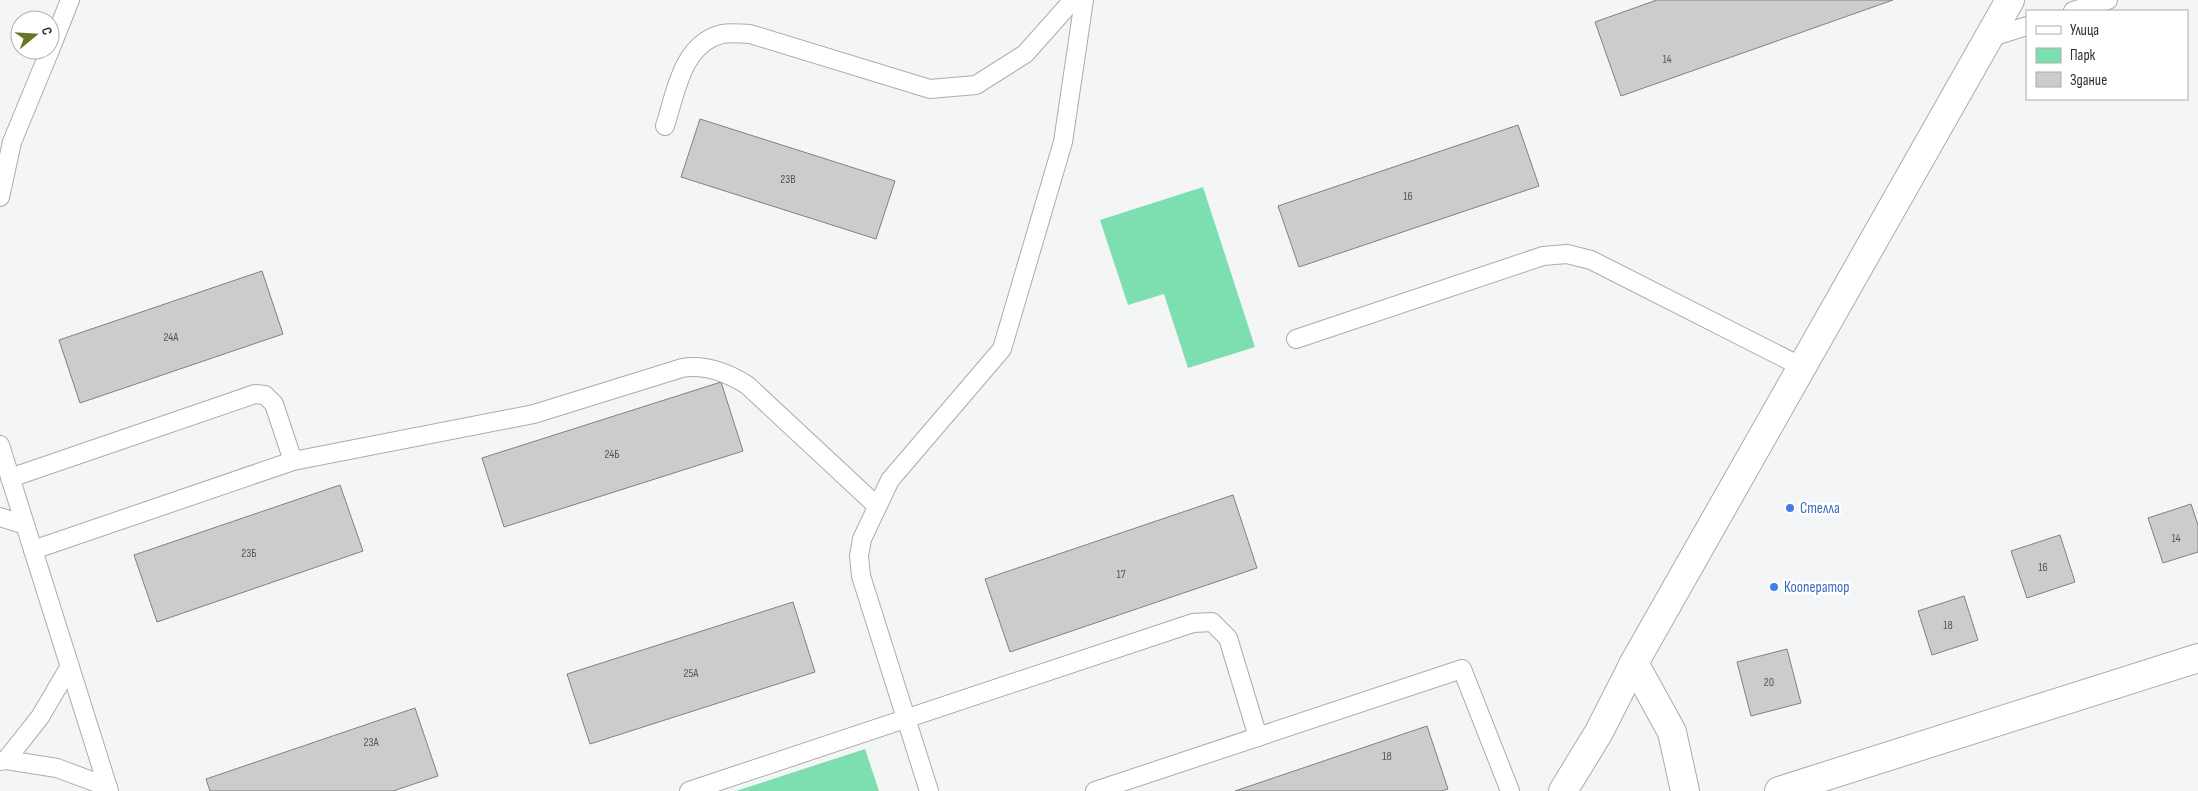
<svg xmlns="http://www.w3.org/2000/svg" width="2198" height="791" viewBox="0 0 2198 791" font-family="'Sofia Sans Condensed',sans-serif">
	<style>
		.green { fill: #7ddfaf }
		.building { fill: #cecccb; stroke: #82817f }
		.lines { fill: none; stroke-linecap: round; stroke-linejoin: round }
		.lane-casing { stroke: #abacae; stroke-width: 20 }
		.street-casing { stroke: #abacae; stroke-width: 30 }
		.lane { stroke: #fff; stroke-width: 18 }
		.street { stroke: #fff; stroke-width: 28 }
		.shop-dot { fill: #3f7fe0; stroke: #fff; stroke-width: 2 }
		.labels { text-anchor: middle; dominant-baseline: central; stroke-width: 5; stroke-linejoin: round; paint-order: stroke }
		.number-label { font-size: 12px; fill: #565657 }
		.shop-label { font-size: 15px; fill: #366cbe; stroke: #fff; text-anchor: start }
	</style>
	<rect width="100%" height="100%" fill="#f3f5f7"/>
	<g class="green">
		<polygon points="1203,187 1255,347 1188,368 1164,294 1128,305 1100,220"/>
		<polygon points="865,749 879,791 736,791"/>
	</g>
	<g class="building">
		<polygon points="1657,0 1893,0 1621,96 1595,22"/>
		<polygon points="700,119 895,181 876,239 681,177"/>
		<polygon points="1518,125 1539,186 1299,267 1278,206"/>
		<polygon points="262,271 283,334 80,403 59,340"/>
		<polygon points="721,382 743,451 504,527 482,458"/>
		<polygon points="340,485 363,551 157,622 134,555"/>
		<polygon points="1233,495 1257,568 1010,652 985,579"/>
		<polygon points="2191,504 2198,525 2198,552 2163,563 2148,518"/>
		<polygon points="2060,535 2075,582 2027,598 2011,551"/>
		<polygon points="1964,596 1978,640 1932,655 1918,611"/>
		<polygon points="793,602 815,672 590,744 567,674"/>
		<polygon points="1787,649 1801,703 1751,716 1737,662"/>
		<polygon points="415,708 438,776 393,791 210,791 206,779"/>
		<polygon points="1427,726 1448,789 1441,791 1235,791"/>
	</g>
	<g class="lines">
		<defs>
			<g id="lane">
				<polyline points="2073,11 2108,0"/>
				<polyline points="1989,38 2027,26"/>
				<polyline points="50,50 70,0"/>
				<path d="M665,126C676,92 682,44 722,34C731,32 741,34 750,34L930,89L976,85L1025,54L1073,0"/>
				<polyline points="0,197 12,142 50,50"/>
				<polyline points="1296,339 1543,256 1567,254 1591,260 1802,367"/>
				<polyline points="0,445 109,791"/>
				<path d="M293,461L534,414L682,368C705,364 728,373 747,385L877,506"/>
				<polyline points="10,478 255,394 265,395 274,404 293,461 33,550"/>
				<polyline points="0,517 25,525"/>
				<polyline points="6,760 40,717 70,666"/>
				<polyline points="0,761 6,760 57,768 108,787"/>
				<polyline points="689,791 1193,623 1212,622 1228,638 1258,737"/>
				<polyline points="929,791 861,576 859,556 862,539 890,480 1002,349 1063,142 1084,0"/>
				<polyline points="1095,791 1462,669 1510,791"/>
			</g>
			<g id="street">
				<polyline points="1634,663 1672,732 1685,791"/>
				<polyline points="1563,791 1599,732 1634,663 2010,0"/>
				<polyline points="1779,791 2198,658"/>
			</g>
		</defs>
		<use href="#lane" class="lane-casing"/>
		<use href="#street" class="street-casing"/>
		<use href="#lane" class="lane"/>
		<use href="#street" class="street"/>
	</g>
	<g class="shop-dot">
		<circle cx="1790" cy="508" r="5"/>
		<circle cx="1774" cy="587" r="5"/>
	</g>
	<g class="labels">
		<g class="number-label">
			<text x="1667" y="59">14</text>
			<text x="788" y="179">23В</text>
			<text x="1408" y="196">16</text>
			<text x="171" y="337">24А</text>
			<text x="612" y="454">24Б</text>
			<text x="2176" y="538">14</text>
			<text x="249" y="553">23Б</text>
			<text x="2043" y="567">16</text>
			<text x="1121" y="574">17</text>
			<text x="1948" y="625">18</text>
			<text x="691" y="673">25А</text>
			<text x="1769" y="682">20</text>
			<text x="371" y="742">23А</text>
			<text x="1387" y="756">18</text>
		</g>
		<g class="shop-label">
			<text x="1800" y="508">Стелла</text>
			<text x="1784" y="587">Кооператор</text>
		</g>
	</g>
	<rect x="2026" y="10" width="162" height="90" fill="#ffffff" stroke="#abacac"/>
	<rect x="2036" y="26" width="25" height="8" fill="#ffffff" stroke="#abacac"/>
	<text x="2070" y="35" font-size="15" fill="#2e2f30">Улица</text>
	<rect x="2036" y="48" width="25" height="15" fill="#7ddfaf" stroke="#abacac"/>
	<text x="2070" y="60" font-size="15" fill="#2e2f30">Парк</text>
	<rect x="2036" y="72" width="25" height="15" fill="#cecccb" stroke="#abacac"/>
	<text x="2070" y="85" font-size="15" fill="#2e2f30">Здание</text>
	<g transform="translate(35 35) rotate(72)"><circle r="24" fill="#ffffff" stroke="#abacac"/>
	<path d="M0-4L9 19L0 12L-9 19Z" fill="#667826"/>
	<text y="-8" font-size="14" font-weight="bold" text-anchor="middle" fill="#2e2f30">С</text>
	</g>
</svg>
